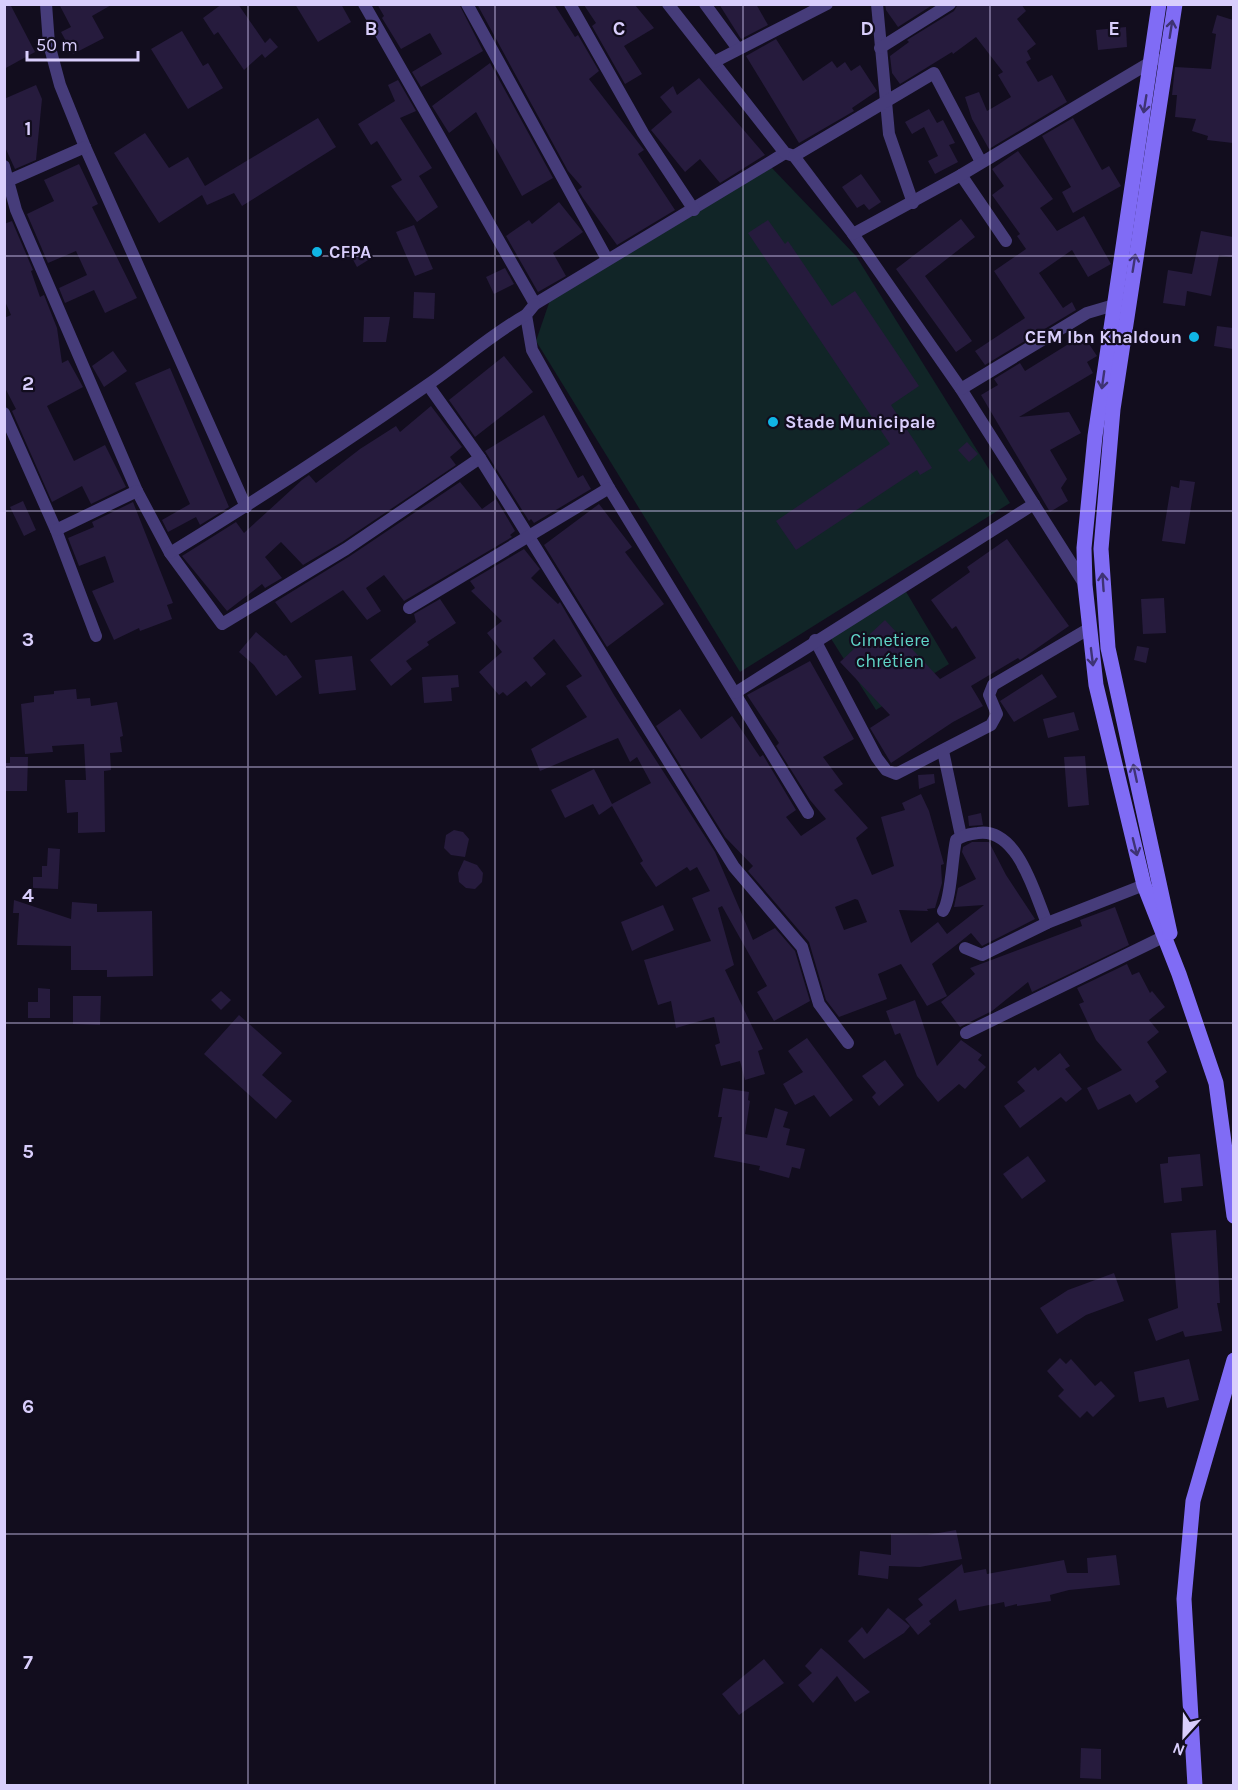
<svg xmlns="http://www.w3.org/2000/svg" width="1238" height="1790" viewBox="0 0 1238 1790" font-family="Karla,sans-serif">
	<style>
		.green { fill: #112527 }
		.building { fill: #261b3d; fill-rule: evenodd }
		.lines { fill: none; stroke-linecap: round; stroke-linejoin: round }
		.street { stroke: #463c7a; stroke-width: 12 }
		.secondary { stroke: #806cf5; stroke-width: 15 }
		.oneway { stroke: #3e3374 }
		.grid { fill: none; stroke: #d9cefc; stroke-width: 1.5; stroke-opacity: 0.55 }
		.poi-dot { fill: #10b5e5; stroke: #120d1e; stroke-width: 2 }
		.labels { text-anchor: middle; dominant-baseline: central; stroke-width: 4.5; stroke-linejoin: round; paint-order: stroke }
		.poi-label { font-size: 18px; font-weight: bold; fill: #d9cefc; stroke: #120d1e; text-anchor: start }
		.park-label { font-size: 18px; fill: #60d5c7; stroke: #120d1e }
		.grid-label { font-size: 20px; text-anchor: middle; font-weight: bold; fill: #d9cefc; stroke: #120d1e; stroke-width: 4.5; stroke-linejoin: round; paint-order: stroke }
	</style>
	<rect width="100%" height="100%" fill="#120d1e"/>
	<g class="green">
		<polygon points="771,167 856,256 1010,503 740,672 536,341 550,300"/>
		<polygon points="905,590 949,664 876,710 830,637"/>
	</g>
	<g class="building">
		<polygon points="4,4 10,4 35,52 4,69"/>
		<polygon points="59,4 113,4 92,16 104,38 73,54 61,32 71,27"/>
		<polygon points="222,4 238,4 265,43 270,38 278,47 265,58 262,54 244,70 218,32 214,35 203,18"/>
		<polygon points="295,4 341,4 351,22 318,42"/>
		<polygon points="377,4 459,4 483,51 421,87 412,72 442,54 430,33 401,49 382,18 384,16"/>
		<polygon points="477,4 554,4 575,37 578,35 599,71 589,79 644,150 638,154 675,210 617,245 583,198 578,190 582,187 568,171"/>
		<polygon points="719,4 756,4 768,25 741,39"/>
		<polygon points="885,4 934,4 898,27 886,10"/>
		<polygon points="958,4 1021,4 1026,11 1017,19 1036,44 1027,51 1031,59 1026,62 1038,82 1052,75 1067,102 989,149 972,119 965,97 979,92 987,111 1011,97 998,75 1003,72 976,37 953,54 952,52 900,84 892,73 890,56 909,42 907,40 954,11"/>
		<polygon points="584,5 635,5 654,28 624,46 642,74 625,84 592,26 596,23"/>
		<polygon points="1217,15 1233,20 1233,143 1207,140 1208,136 1192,131 1196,119 1175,117 1177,95 1172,95 1175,67 1211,69 1216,34 1212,33"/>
		<polygon points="1126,27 1127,47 1098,50 1096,30"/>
		<polygon points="182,31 203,66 208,63 223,88 188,109 151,49"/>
		<polygon points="776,39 803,81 832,61 837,68 845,62 851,71 860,65 877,91 852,108 854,111 799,143 746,56"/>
		<polygon points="490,63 553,178 522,196 476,112 449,133 432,106"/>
		<polygon points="699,78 765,155 720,183 700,159 685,172 651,130 672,112 660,97 673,86 677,95"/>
		<polygon points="398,80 416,111 400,118 432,168 419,176 438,207 417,222 391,186 402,180 377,141 371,145 358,124 395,101 388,85"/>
		<polygon points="36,85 42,99 36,160 15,169 4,145 4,99"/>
		<polygon points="929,109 937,123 943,120 955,143 949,145 958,162 935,174 928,161 938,156 924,127 912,134 905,122"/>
		<polygon points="318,118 336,147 242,206 234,193 207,205 202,195 159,223 114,153 145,133 169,168 188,157 205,186"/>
		<polygon points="1073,118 1102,170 1109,166 1121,186 1073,213 1062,192 1071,187 1042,136"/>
		<polygon points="1018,151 1053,199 1040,208 1057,231 1084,216 1111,264 1088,277 1072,250 1039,273 1063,308 1072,302 1076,310 985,365 975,351 1025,318 994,271 1026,249 1017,236 1020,234 992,195 1004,186 992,169"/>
		<polygon points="79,164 98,204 92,207 137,298 105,313 94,290 65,303 59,288 87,275 76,251 48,263 27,214 54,201 44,180"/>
		<polygon points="861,174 881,202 869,210 864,204 857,208 842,187"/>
		<polygon points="559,202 583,232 553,253 566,276 538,292 506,236 529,220 532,224"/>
		<polygon points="961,219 975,237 925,276 972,341 956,352 896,269"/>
		<polygon points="768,220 785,244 788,241 832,306 855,291 919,386 891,405 932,468 920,475 917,470 796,550 776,521 890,444 748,233"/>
		<polygon points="12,221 33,270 31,271 40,297 44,295 57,328 62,363 68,360 83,387 47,406 74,461 105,445 126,487 91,504 82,486 52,502 12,411 16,409 4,386 4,318 11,315 4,299 4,224"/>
		<polygon points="414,225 433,269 415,276 396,232"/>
		<polygon points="1201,231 1233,237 1233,257 1219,255 1211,296 1187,291 1185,306 1163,303 1168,270 1192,274"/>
		<polygon points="367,246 373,257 357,267 351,256"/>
		<polygon points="505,268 514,284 494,294 486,277"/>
		<polygon points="414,292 435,293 434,319 413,318"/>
		<polygon points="364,317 390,317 386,342 363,342"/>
		<polygon points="1217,326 1233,328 1233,349 1214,346"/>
		<polygon points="1083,335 1097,356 1087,362 1093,373 1019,417 1069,412 1081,433 1050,450 1067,479 1061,488 1068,501 1050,512 981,395 998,385 994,379 1020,363 1025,371"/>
		<polygon points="113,351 127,371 104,387 92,366"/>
		<polygon points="504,356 533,392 475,437 449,400"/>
		<polygon points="170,368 229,507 200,525 196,517 168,532 162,520 190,504 135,383"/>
		<polygon points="431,406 462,447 450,457 456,465 342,542 303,565 281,542 265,557 282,578 265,588 262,584 227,611 182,556 236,522 244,533 302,480 309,475 316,483 360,449 396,426 400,432"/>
		<polygon points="544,415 578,478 583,475 591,489 534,523 531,519 529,521 485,451"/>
		<polygon points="967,442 978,454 969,462 958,450"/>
		<polygon points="1180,480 1195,482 1185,544 1162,541 1171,486 1179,488"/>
		<polygon points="460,482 482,509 496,499 515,531 510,535 512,537 404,601 384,575 366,588 381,611 367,620 343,590 291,623 275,602 350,556"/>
		<polygon points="23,501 36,530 24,536 10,507"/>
		<polygon points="133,502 173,603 167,605 172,619 140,631 139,628 114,640 92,591 114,582 105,556 79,566 68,538 94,527 92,522"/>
		<polygon points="599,504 632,547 625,552 664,604 607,647 544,545"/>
		<polygon points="1007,539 1069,626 1026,656 1020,660 1018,658 971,686 983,706 953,722 891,763 870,728 890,715 840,662 885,620 940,679 976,658 956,626 952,629 931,600 970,572 967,567"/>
		<polygon points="524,549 540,569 531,578 558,604 560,602 614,695 715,852 753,940 775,928 795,951 810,1001 774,1021 757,992 767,986 722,906 718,908 734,965 725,970 763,1049 758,1051 765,1074 745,1080 740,1061 721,1066 715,1045 720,1043 714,1017 676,1028 671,1001 658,1005 644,960 711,941 692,898 710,891 697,867 690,871 687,867 656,887 640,863 643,861 612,806 599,815 593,804 565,818 551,790 594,769 612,804 651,783 637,757 630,762 618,738 540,771 531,749 587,717 566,686 582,676 554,639 533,658 546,674 531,687 526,681 507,696 503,692 499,695 479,672 502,652 487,633 502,621 471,591 475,588 470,581"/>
		<polygon points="1164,598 1166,633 1143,634 1141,599"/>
		<polygon points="440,599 456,623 427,642 429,645 406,661 412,669 391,686 370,660 416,622 414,614"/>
		<polygon points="256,632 284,656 286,655 302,677 276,696 254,665 239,652"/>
		<polygon points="1137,646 1149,648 1146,663 1134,660"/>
		<polygon points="352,656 356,690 319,694 315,660"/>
		<path d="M810,661L854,739L823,757L843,784L834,790L868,828L856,838L872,875L894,866L881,817L905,810L902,803L921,794L929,811L944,864L941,865L942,883L935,908L927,909L928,911L899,910L911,943L938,922L947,934L984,905L954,907L958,888L976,879L962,852L963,847L972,842H989L1006,875L1035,919L982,946L971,933L960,942L932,964L947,996L927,1006L901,964L878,974L887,999L839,1017L826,1000L809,942L748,871L753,866L725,837L656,726L680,709L701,739L732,716L760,757L763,755L796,810L786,817L801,836L826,819L810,800L776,746L779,743L747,695ZM855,899L858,900L867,922L844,930L835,907Z"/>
		<polygon points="1042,674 1057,697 1014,722 1000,701"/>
		<polygon points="458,675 459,687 451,688 452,701 424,703 422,677"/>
		<polygon points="76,689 77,699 90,698 91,706 117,702 123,736 120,737 122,752 110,753 111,770 104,771 105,832 78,833 78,812 67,813 65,780 86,780 84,744 52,746 53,752 25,754 21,704 34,702 34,696 54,694 54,691"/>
		<polygon points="1074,712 1079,730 1048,738 1043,719"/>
		<polygon points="1085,756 1089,805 1068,807 1064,757"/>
		<polygon points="10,757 28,757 27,791 4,791 4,763 10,763"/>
		<polygon points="934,774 935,783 919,789 918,775"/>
		<polygon points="981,813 983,825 969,826 968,816"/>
		<polygon points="454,830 463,832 469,839 465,857 451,855 444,848 446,835"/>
		<polygon points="48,848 60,849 58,889 33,888 33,877 42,877 42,866 47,866"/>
		<polygon points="464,860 477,865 483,873 482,882 475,889 466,888 459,882 458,873"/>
		<polygon points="14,900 71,919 72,902 97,904 97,912 152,911 153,976 107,977 107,970 71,970 71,946 17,945 19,913 13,913"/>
		<polygon points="663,905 674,930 632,951 621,922"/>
		<polygon points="1115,907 1129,945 1032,992 1028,982 992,1011 960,1027 941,1002 975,974 970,968 1082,926 1080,920"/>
		<polygon points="1127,964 1132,975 1139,972 1150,993 1152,991 1165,1007 1149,1020 1159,1032 1147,1042 1167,1072 1155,1081 1159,1087 1136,1103 1130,1094 1098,1110 1087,1088 1122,1070 1096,1040 1079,1004 1084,1002 1077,988"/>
		<polygon points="38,988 50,989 50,1018 28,1018 28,1002 38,1002"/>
		<polygon points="221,991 231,1000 221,1010 211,1000"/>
		<polygon points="73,996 101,996 100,1025 73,1024"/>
		<polygon points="915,1000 937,1066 961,1040 982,1055 978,1060 986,1067 965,1089 959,1084 938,1102 917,1076 900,1033 895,1035 886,1011"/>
		<polygon points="239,1015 282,1053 262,1075 292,1101 276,1119 204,1054"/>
		<polygon points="807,1038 853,1100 830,1117 814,1095 795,1105 783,1084 803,1072 788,1051"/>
		<polygon points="1060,1053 1070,1066 1065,1069 1082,1089 1066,1102 1061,1097 1020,1128 1004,1106 1025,1091 1017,1082 1035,1067 1038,1071"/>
		<polygon points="885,1060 904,1085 879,1106 872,1097 876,1093 862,1076"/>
		<polygon points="723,1088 749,1092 748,1100 750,1101 745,1134 767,1138 775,1108 788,1112 783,1127 790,1129 786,1145 805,1149 800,1169 792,1167 789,1178 759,1170 760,1166 714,1157 722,1117 718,1117"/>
		<polygon points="1200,1154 1203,1186 1181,1188 1182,1201 1164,1203 1160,1164 1168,1163 1168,1157"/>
		<polygon points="1028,1156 1046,1181 1022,1199 1003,1174"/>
		<polygon points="1216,1230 1220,1303 1217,1303 1222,1331 1185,1337 1183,1331 1156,1341 1148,1319 1178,1308 1171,1233"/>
		<polygon points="1114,1273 1124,1301 1086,1315 1057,1334 1040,1308 1068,1290"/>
		<polygon points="1060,1358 1066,1364 1071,1359 1095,1386 1101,1381 1115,1396 1093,1417 1087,1411 1080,1418 1058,1396 1064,1390 1047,1371"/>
		<polygon points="1189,1359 1199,1400 1167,1408 1164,1397 1139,1402 1134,1372"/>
		<polygon points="956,1530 962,1559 920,1567 889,1566 888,1579 858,1575 860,1551 891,1555 891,1534 927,1535"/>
		<polygon points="1116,1555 1120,1585 1069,1590 1050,1595 1051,1601 1017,1606 1017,1604 1005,1607 1004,1602 959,1611 956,1599 929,1621 931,1624 918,1635 905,1619 923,1605 918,1599 962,1564 964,1573 986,1569 987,1574 1064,1560 1067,1573 1088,1573 1087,1558"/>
		<polygon points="888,1608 910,1626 904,1633 864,1659 848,1641 862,1627 867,1634"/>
		<polygon points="821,1648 827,1653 870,1692 855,1702 837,1676 813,1703 798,1685 812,1673 805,1666"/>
		<polygon points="764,1659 784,1683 739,1715 722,1694"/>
		<polygon points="1081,1748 1101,1749 1101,1779 1080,1778"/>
	</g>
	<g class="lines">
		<g class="street">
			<polyline points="46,4 49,44 60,85 85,147 246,507"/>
			<polyline points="364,4 535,304 785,153"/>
			<polyline points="467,4 607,259"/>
			<polyline points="570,4 643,133 694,210"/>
			<polyline points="668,4 785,153 794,156 853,234 961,389 1085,585"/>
			<polyline points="705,4 738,49"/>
			<polyline points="877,4 889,134 913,203"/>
			<polyline points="880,48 950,4"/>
			<polyline points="714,62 827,4"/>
			<polyline points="794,156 934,73 981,162"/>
			<polyline points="4,166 16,210 137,491 170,553 222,624 346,549 480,458"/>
			<polyline points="961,175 1006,241"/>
			<polyline points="10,180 85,147"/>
			<polyline points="853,234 961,175 1156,59"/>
			<polyline points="535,304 526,315 532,350 609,488 808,813"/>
			<polyline points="428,385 480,458 734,867 802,947 819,1004 848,1043"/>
			<polyline points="961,389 1087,313 1121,303"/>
			<polyline points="4,413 56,530 96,636"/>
			<polyline points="56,530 137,491"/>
			<path d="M170,553C257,500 343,444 426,386C460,363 490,335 526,315"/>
			<polyline points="409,608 609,488"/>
			<polyline points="815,640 877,758 886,770 896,774 991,725 997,714 989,695 993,685 1090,628"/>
			<polyline points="735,693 1034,504"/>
			<polyline points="943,751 961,836"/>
			<path d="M943,911C951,900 952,858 956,840C963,835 970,834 978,833C1018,827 1035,895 1047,923"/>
			<polyline points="965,948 982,955 1047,923 1144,885"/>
			<polyline points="966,1033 1163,937"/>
		</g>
		<g class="secondary">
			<polyline points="1159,4 1095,436 1084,548 1085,585 1096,685 1144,885 1179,974 1216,1083 1234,1216"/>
			<polyline points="1170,933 1108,648 1101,549 1113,409 1175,4"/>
			<polyline points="1195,1786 1184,1599 1193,1501 1234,1360"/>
		</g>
	</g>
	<defs><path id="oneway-shaft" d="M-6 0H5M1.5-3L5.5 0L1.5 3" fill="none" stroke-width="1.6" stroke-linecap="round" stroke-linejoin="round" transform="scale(1.5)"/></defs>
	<g class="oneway">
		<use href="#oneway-shaft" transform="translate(1171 29) rotate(-81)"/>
		<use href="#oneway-shaft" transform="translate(1145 104) rotate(99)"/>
		<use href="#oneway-shaft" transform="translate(1134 263) rotate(-81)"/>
		<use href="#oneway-shaft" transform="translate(1103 380) rotate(98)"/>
		<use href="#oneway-shaft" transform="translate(1103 582) rotate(-94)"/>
		<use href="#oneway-shaft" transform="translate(1092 657) rotate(83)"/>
		<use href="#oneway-shaft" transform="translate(1135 773) rotate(-102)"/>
		<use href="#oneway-shaft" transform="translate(1135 847) rotate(76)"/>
	</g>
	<path class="grid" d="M248,4V1786M495,4V1786M743,4V1786M990,4V1786M4,256H1234M4,511H1234M4,767H1234M4,1023H1234M4,1279H1234M4,1534H1234"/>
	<g class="poi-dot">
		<circle cx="317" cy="252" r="6"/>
		<circle cx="1194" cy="337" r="6"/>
		<circle cx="773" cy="422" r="6"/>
	</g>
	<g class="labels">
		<g class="poi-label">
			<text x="329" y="252">CFPA</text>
			<text x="1182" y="337" text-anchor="end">CEM Ibn Khaldoun</text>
			<text x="785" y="422">Stade Municipale</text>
		</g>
		<g class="park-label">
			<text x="890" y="640">Cimetiere<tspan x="890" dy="21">chrétien</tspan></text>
		</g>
	</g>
	<g class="grid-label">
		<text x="371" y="35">B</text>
		<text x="619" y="35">C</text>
		<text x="867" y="35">D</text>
		<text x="1114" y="35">E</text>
		<text x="28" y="135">1</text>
		<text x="28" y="390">2</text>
		<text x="28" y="646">3</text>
		<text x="28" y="902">4</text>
		<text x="28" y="1158">5</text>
		<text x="28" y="1413">6</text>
		<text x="28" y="1669">7</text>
	</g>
	<rect width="1238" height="1790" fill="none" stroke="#d9cefc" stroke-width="12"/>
	<g transform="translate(1184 1736) rotate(202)" stroke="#120d1e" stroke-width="4.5" paint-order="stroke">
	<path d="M0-4.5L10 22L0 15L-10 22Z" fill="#d9cefc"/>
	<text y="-9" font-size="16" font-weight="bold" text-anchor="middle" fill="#d9cefc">N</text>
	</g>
	<path d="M27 51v9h111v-9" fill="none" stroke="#d9cefc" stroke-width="3"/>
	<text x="36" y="51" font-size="18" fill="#d9cefc" stroke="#120d1e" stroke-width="4.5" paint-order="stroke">50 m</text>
</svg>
